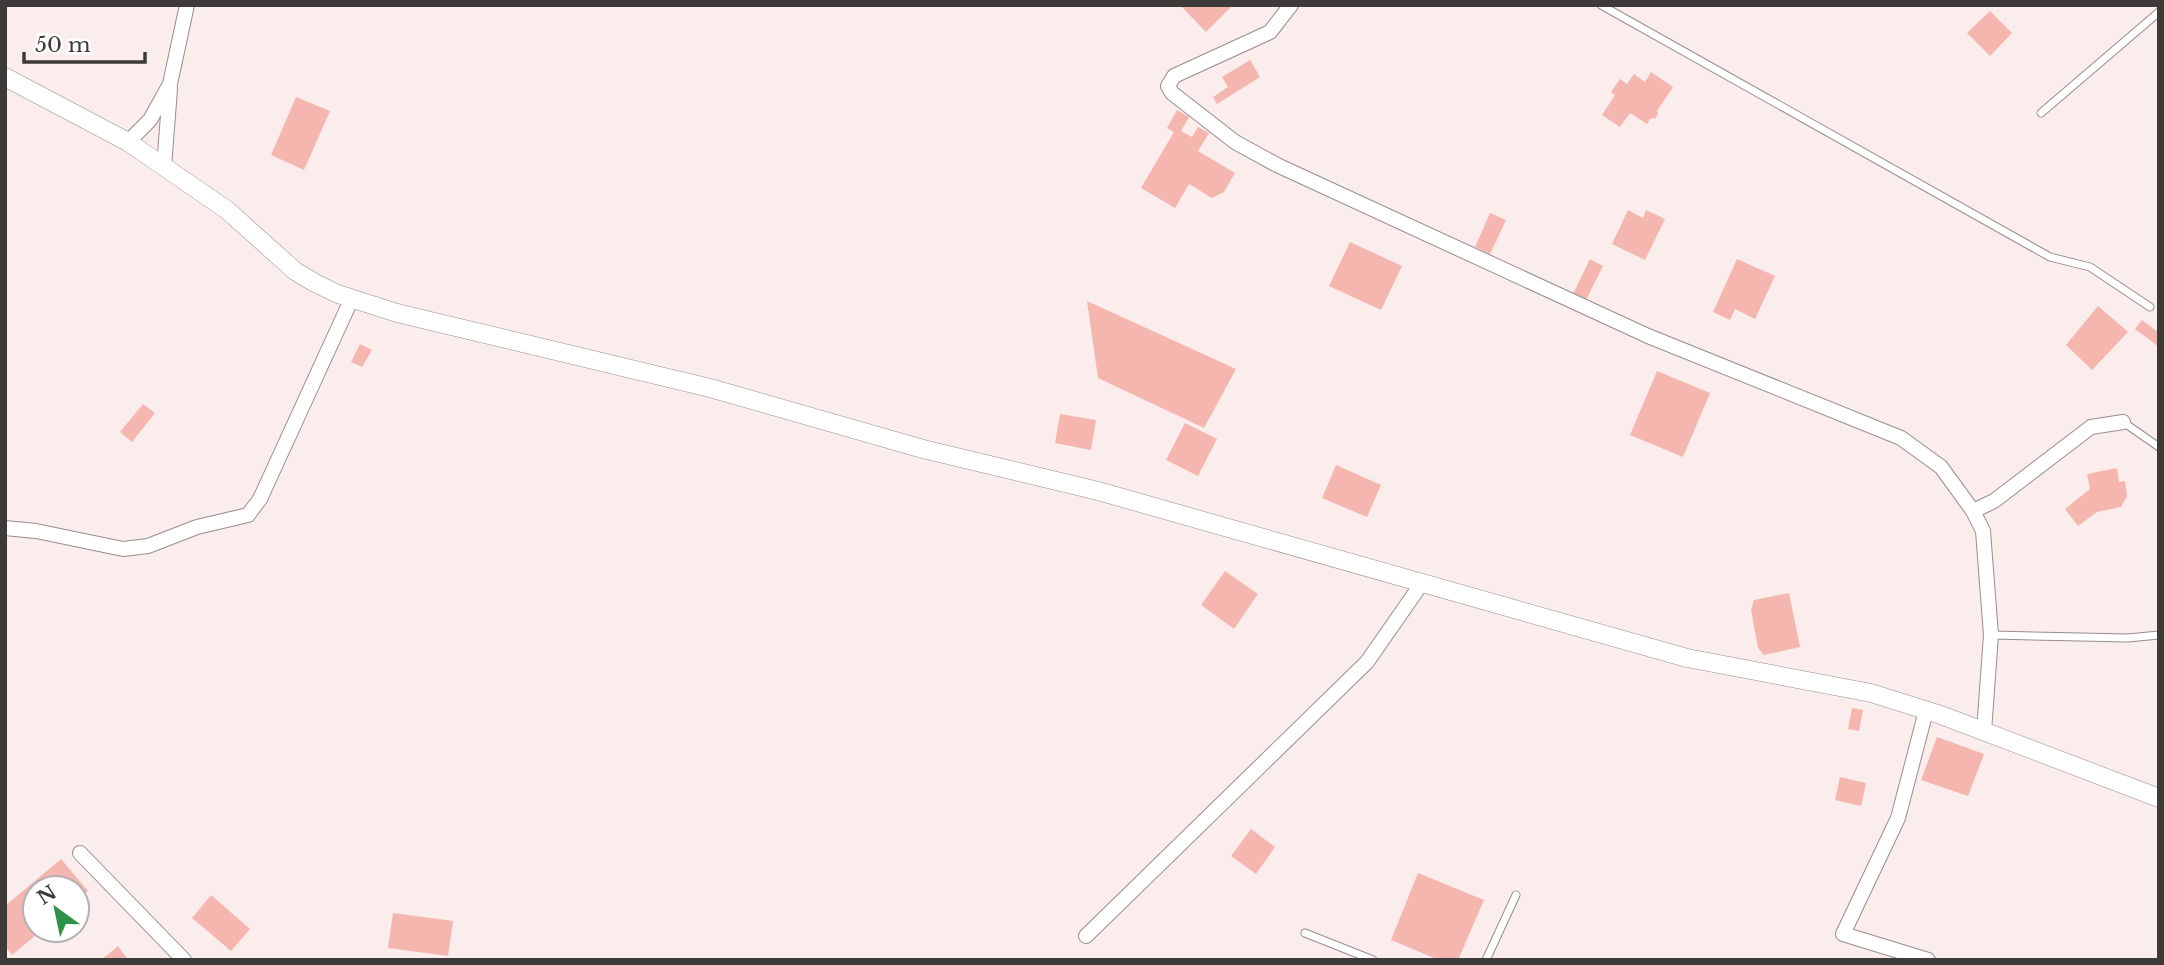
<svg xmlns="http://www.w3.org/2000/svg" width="2164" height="965" viewBox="0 0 2164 965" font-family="'Libre Baskerville',serif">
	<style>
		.building { fill: #f5b6b0 }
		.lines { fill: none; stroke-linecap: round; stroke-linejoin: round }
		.service-casing { stroke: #988d8c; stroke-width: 9 }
		.minor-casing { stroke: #988d8c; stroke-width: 16 }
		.tertiary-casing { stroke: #988d8c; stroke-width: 19 }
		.service { stroke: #fff; stroke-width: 7 }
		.minor { stroke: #fff; stroke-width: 14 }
		.tertiary { stroke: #fff; stroke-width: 18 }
	</style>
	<rect width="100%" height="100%" fill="#faedec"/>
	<g class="building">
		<polygon points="1180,5 1233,5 1206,32"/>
		<polygon points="1990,11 2012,33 1990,56 1967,33"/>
		<polygon points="1250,60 1260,77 1217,104 1213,97 1228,87 1222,77"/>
		<polygon points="1651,72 1673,87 1657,111 1658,113 1656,118 1650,119 1647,124 1630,113 1620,127 1602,115 1615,95 1611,92 1620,79 1627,84 1634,74 1645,82"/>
		<polygon points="296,97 330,111 304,170 271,155"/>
		<polygon points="1177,110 1189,117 1181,131 1192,137 1198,127 1209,133 1198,151 1235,173 1224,192 1212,198 1189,184 1175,208 1141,188 1174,132 1167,128"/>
		<polygon points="1628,210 1643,218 1646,210 1665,219 1645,260 1612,244"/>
		<polygon points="1490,213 1506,220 1490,254 1475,247"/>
		<polygon points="1350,242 1402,266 1381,310 1329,286"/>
		<polygon points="1590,259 1603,266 1585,302 1572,296"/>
		<polygon points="1737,259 1775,276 1755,319 1735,309 1730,320 1713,312"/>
		<polygon points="1087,301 1236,369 1204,428 1098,378"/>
		<polygon points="2098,306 2128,332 2092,370 2066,345"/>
		<polygon points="2142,320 2159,333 2159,347 2135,329"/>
		<polygon points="360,344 372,350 362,367 351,362"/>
		<polygon points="1657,371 1710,393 1683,457 1630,435"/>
		<polygon points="143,404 155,413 132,442 120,432"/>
		<polygon points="1060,414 1096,420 1091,450 1055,443"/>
		<polygon points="1185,423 1217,439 1198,476 1166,460"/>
		<polygon points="1336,465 1381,485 1367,517 1322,498"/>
		<polygon points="2117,468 2119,482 2125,481 2127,496 2121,507 2097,512 2078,526 2065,509 2090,489 2087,474"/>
		<polygon points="1225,571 1258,594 1234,629 1201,605"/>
		<polygon points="1789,593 1800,647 1764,655 1758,648 1751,610 1754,600"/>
		<polygon points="1852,708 1863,710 1859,731 1848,729"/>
		<polygon points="1937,737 1984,754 1968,796 1921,780"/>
		<polygon points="1840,777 1866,783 1861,806 1835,800"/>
		<polygon points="1251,829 1275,847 1256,874 1231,856"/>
		<polygon points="61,859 88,891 77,900 77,888 35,888 35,930 42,930 12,955 5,946 5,906"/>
		<polygon points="1418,873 1484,900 1458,960 1439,960 1391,940"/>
		<polygon points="211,895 250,929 231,951 192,918"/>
		<polygon points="393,913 453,921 448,956 388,948"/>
		<polygon points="118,946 128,960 101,960"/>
	</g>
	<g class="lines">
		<defs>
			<g id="service">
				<polyline points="1601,5 2050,257 2090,267 2150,307"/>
				<polyline points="2041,113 2159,12"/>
				<polyline points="2123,422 2159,447"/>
				<polyline points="1992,635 2128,638 2159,635"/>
				<polyline points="1305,933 1373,960"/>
				<polyline points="1486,960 1516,895"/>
			</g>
			<g id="minor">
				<polyline points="1291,5 1270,32 1174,76 1168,86 1172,93 1235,142 1277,165 1648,336 1901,438 1941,467 1973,511 1983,531 1991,635 1984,731"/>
				<polyline points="128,142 150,120 170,84 187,5"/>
				<polyline points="164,167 170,89"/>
				<polyline points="1973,511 1994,501 2091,427 2123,422"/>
				<polyline points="5,528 36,531 123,549 148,546 197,527 248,515 260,499 352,298"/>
				<polyline points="1926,711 1898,818 1843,934 1928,960"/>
				<polyline points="80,853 184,960"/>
				<polyline points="1086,936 1367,662 1422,583"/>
			</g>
			<polyline id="tertiary" points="5,77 128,142 227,210 295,271 315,283 338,294 397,313 710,388 923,449 1098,491 1687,658 1871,693 1941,715 2159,798"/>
		</defs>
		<use href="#service" class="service-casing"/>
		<use href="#minor" class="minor-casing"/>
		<use href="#tertiary" class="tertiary-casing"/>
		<use href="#service" class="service"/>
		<use href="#minor" class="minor"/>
		<use href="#tertiary" class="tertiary"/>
	</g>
	<rect width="2164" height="965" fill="none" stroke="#3f3a3a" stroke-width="14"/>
	<g transform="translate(56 909) rotate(327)"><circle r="33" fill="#ffffff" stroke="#b2b0b0" stroke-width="2"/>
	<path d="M0-5L12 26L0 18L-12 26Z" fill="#2e9348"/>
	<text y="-10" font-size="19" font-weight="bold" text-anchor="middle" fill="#3f3a3a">N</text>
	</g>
	<path d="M24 52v10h121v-10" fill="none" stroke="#3f3a3a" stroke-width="3.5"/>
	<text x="35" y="52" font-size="21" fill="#3f3a3a" stroke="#ffffff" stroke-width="5" paint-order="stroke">50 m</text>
</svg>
